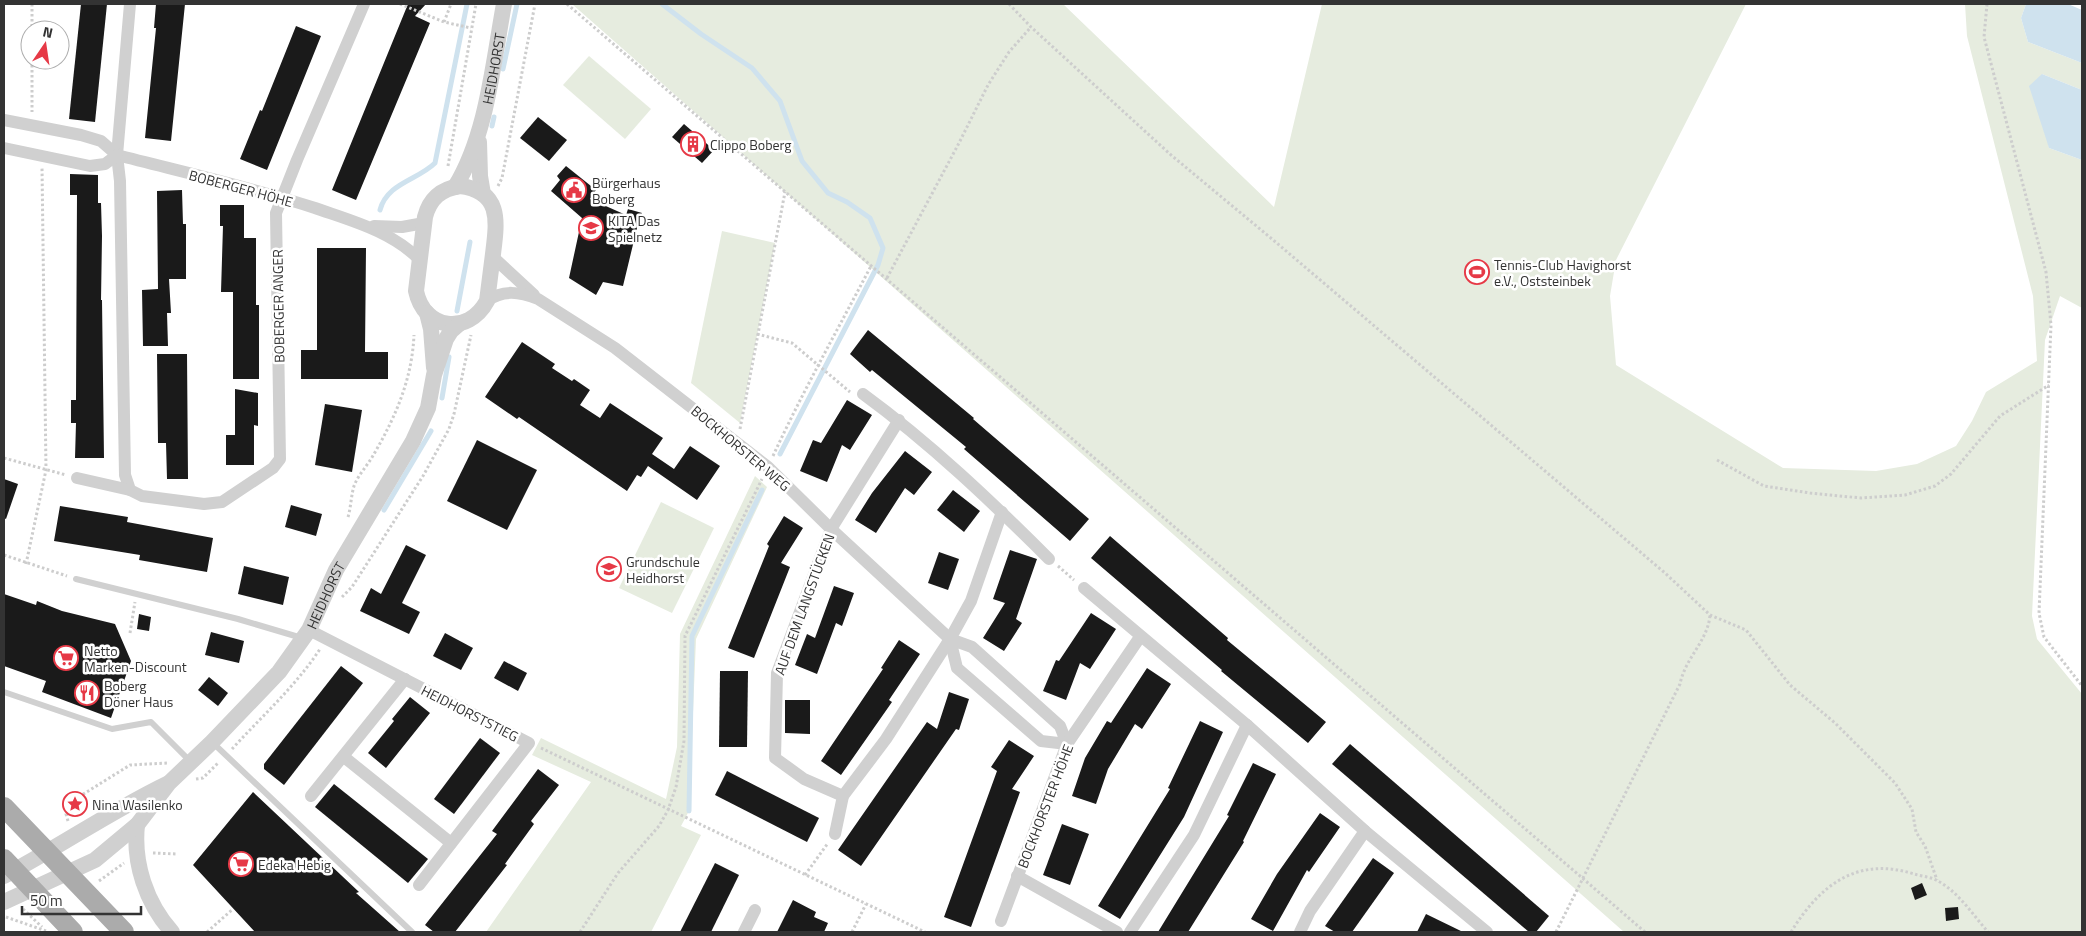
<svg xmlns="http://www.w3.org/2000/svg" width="2086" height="936" viewBox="0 0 2086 936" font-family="'Titillium Web',sans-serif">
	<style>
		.green { fill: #e6ecdf }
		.water { fill: #cfe2ee }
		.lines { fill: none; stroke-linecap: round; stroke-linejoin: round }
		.stream { stroke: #cfe2ee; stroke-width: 5 }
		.building { fill: #1a1a1a }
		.path { stroke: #cdcdcd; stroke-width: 3; stroke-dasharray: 2.5 2.5; stroke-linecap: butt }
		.service { stroke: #d0d0d0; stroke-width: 6 }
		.minor { stroke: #d0d0d0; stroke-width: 12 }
		.tertiary { stroke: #d0d0d0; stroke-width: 16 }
		.primary { stroke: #ababab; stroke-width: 20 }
		.labels { text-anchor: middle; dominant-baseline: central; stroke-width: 5; stroke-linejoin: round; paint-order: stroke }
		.street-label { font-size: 14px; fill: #333; stroke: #fff }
		.poi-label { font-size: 14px; fill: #333; stroke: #fff; text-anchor: start }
	</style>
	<rect width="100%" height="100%" fill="#fff"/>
	<g class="green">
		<polygon points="572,4 1063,4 1274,207 1322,4 1746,4 1616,260 1610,296 1616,365 1783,468 1876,471 1917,464 1956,446 1972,421 1986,392 2037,361 2033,296 1967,36 1965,4 2026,4 2021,18 2028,42 2082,63 2082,90 2042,74 2049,148 2082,160 2082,308 2060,296 2045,340 2032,616 2037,639 2082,694 2082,932 1624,932"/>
		<polygon points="589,56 651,109 625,139 563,85"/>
		<polygon points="722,231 775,243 740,423 691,383"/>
		<polygon points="755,476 767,487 696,639 689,811 681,826 701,835 651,932 486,932 591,782 532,755 541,738 666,799 677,747 680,634"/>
		<polygon points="661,502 714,528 672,613 619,588"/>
	</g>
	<g class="water">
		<polygon points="2026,4 2068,4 2082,10 2082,63 2028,42 2021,18"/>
		<polygon points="2042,74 2082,90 2082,160 2049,148 2029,86"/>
	</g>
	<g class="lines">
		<g class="stream">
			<polyline points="662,4 701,34 752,68 780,101 802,161 828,193 847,202 870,218 883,248 878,265 780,454"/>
			<polyline points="503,69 517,4"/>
			<polyline points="492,126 494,117"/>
			<path d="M380,210C387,183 418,180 435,163L467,4"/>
			<polyline points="457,311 470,242"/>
			<polyline points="442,398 449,357"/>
			<polyline points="384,510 431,431"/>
			<polyline points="689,811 692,636 762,490"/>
		</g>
	</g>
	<g class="building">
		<polygon points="81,4 107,4 95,122 69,119"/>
		<polygon points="156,4 185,4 171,141 145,138 156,28 154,28"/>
		<polygon points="408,4 426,4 415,16 430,23 356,200 332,190"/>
		<polygon points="296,26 321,36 267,170 240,159 260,110 262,111"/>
		<polygon points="538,117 567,140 549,161 520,138"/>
		<polygon points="684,124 714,150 702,163 672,137"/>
		<polygon points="566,166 596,190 590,199 626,215 628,209 642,213 639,228 637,228 623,286 603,282 596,295 569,278 582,218 551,191 560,180 557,176"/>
		<polygon points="70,174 98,175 98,203 101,203 102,236 101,300 102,300 104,458 75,458 76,423 71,423 71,400 76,400 77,195 70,195"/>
		<polygon points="182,190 183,224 186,224 186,279 169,279 171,313 167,313 168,346 143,346 142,290 158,289 157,191"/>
		<polygon points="220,205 244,205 244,238 256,238 256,305 259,305 259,379 233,379 233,292 221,292 223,226 220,226"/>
		<polygon points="317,248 366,248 365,352 388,352 388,379 301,379 301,350 317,350"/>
		<polygon points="868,330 974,418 973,419 1089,519 1070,541 964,449 966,447 872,370 870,372 850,354"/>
		<polygon points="522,342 555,364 552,368 572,381 574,379 590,390 580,405 600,418 610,403 663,438 652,454 674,469 690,446 720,466 697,500 648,466 641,477 637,475 627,491 519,417 517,419 485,397"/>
		<polygon points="157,354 187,354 188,479 167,479 166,443 158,443"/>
		<polygon points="235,389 258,393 258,426 254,425 254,465 226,465 226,435 235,435"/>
		<polygon points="847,400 872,415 850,450 842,445 827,482 800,471 813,440 821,443"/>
		<polygon points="325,404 362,410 352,472 315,465"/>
		<polygon points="477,440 537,470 507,530 447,501"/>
		<polygon points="905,451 932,472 914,495 905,488 876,533 855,520 872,493"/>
		<polygon points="4,479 18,484 6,519 4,518"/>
		<polygon points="953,490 980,511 964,532 937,510"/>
		<polygon points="291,505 322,514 316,536 285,527"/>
		<polygon points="60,506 128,517 127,522 213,538 207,572 139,560 140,555 54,541"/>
		<polygon points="784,516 803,528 781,563 790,567 754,658 728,648 769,546 767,544"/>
		<polygon points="1110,536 1228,638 1227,640 1326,722 1308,743 1221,671 1222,670 1091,558"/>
		<polygon points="406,545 426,555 402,603 420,612 409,634 360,611 371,588 381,594"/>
		<polygon points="1010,550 1037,559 1016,619 1022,623 1004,651 983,638 1005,603 993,599"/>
		<polygon points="939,552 959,559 948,590 928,583"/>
		<polygon points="244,566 289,577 283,605 238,594"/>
		<polygon points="834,586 854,593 842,626 836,623 817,674 795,665 807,634 815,638"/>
		<polygon points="4,594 36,605 37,601 62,611 115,624 131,661 111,718 42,692 46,681 4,666"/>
		<polygon points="1091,613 1116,629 1090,669 1080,663 1066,700 1043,691 1056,660 1059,661"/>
		<polygon points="139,614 151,617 149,631 137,629"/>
		<polygon points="211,632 244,641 239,663 205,655"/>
		<polygon points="445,633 473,648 461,670 433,656"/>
		<polygon points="899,640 920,654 889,700 892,702 841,775 821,761 883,669 881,668"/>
		<polygon points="504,661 527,673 518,691 494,678"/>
		<polygon points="341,666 363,683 284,785 264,769 264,764"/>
		<polygon points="1147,668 1171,684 1142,729 1135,724 1108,769 1096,804 1072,796 1085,758 1107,721 1111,723"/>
		<polygon points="720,671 748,671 747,747 719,747"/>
		<polygon points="209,677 228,693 218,706 198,690"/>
		<polygon points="949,692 969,699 959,730 956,729 861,866 838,850 927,722 937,729"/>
		<polygon points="410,697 430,713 386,768 368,753 394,721 392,719"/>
		<polygon points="785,700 810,700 810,734 785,733"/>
		<polygon points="1200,721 1223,732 1184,817 1120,919 1098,906 1170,789 1168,788"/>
		<polygon points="480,738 500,753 454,814 434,799"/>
		<polygon points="1009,740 1034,756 1012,789 1020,792 971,927 944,917 997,771 991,767"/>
		<polygon points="1350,744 1549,916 1536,932 1529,932 1332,764"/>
		<polygon points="1253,763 1276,774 1243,841 1244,842 1188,932 1158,932 1229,816 1227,815"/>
		<polygon points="538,769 559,785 531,821 534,824 505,864 507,865 455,932 434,932 425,925 497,834 492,831"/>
		<polygon points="727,771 819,818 807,842 715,795"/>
		<polygon points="334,784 428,859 408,883 315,807"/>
		<polygon points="253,792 359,892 356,893 400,932 255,932 193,865"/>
		<polygon points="1320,813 1340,827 1309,872 1307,870 1273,931 1251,919 1277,874"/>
		<polygon points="1062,824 1089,834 1070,885 1043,875"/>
		<polygon points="1373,858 1394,873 1352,932 1335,932 1325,926"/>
		<polygon points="715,863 739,875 711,932 680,932"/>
		<polygon points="1922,883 1927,895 1915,900 1911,888"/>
		<polygon points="793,900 816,912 814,917 828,923 824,932 777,932"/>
		<polygon points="1958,907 1959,919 1946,921 1945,908"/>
		<polygon points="1426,914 1463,932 1417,932"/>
	</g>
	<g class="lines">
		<g class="path">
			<polyline points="32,4 32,30"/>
			<polyline points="400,4 444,22 471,28"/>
			<polyline points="567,4 1645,932"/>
			<polyline points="1009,4 1031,27 1171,155 1272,239 1665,573 1710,615 1746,630 1790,685 1835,723 1895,783 1912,809 1916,832 1925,846 1937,880"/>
			<polyline points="1987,4 1984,37 2046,272 2051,325 2039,613 2044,637 2082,686"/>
			<polyline points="444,22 451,4"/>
			<polyline points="32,60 32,112"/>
			<polyline points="448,166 476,4"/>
			<polyline points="498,186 502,178 535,4"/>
			<polyline points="887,278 959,143 988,85 1009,52 1031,27"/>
			<polyline points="757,334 792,343 850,392"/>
			<polyline points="740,429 785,192"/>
			<path d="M773,456C803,391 838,329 871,266"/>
			<polyline points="4,458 66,475"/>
			<polyline points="1717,460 1764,486 1810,493 1861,498 1905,495 1935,486 1951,474 2000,416 2049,385"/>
			<path d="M348,517C351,507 351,496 354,486C358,475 368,465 374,454C396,416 412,379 414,335"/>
			<polyline points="4,555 67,576"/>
			<polyline points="26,564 46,470 42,168"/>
			<polyline points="1058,566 1074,580"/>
			<polyline points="342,597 352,587 423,476 449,429 454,414 471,335"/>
			<polyline points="130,633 135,602"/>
			<polyline points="541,748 925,932"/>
			<path d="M232,749C262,716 295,687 320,649"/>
			<polyline points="196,779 203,778 219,762"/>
			<polyline points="68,821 66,814 69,803 130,765 168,763"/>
			<polyline points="153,853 177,854"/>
			<polyline points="805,875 828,843"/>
			<polyline points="99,881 124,863"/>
			<polyline points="23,909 42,927"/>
			<polyline points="6,917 46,931"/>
			<polyline points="207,932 233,909"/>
			<polyline points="580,932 618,873 659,826 668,810 676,787 684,741 685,636 762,479"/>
			<polyline points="852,932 866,904"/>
			<path d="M1556,932L1680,684C1685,658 1708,641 1710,615"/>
			<path d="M1791,932C1820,885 1857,856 1914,874C1921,876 1930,877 1936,880C1958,891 1973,915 1988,932"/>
		</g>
		<g class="service">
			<polyline points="76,579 238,619 302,638"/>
			<polyline points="4,692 112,729 151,722 191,762"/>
			<polyline points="212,742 412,932"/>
		</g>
		<g class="minor">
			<polyline points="130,4 117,155 120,181 125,475 130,490 142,496 204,504 222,502 273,468 280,459 276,213 297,160 364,4"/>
			<path d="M4,120L81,135L101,141L117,155C183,172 250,187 315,208C352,221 391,231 420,260"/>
			<polyline points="4,148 90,166 105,164 117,155"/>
			<polyline points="374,226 402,227 424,223"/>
			<polyline points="493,257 534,295"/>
			<path d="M487,301C503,289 520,292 538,299L615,348L768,467L831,529L950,639L957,668L1041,741L1067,744L1060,726L972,647L950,639"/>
			<path d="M863,394C930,443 991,501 1049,559"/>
			<polyline points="77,478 130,490"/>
			<polyline points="1084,588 1247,725 1365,831 1487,932"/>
			<polyline points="309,630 529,743 419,885"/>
			<polyline points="344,757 451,843"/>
			<polyline points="311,796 405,679"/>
			<polyline points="843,796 804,779 775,758 777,673 831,529 899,420"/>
			<polyline points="835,834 843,796 886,739 950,639 971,601 1002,512"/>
			<polyline points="1017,876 1117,932"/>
			<polyline points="1001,921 1067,744 1140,637"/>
			<polyline points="744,932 755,910"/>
			<polyline points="1130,932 1194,835 1247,725"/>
			<polyline points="1300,932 1310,911 1365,831"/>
		</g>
		<g class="tertiary">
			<polyline points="479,142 480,176 483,194"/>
			<path d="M460,186C502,191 497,222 493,254C491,270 489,285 487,301C468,336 424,330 416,291L425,217C430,198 441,189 460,186Z"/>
			<path id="s1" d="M455,187C487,135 493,63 504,4"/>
			<polyline points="427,313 431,329 434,368"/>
			<path d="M137,825C133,863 146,903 172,932"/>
			<path d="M4,876C59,847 111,811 167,784"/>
			<path id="s2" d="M4,902L95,860L137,825L169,783L212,742L279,672L309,630L336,570L413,441L428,408L434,375L446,339L451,331L459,324"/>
		</g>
		<g class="primary">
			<polyline points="4,807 124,932"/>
			<polyline points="4,859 73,932"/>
		</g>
	</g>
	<defs>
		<symbol id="building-ring" viewBox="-11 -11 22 22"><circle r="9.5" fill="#fff" stroke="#e63946" stroke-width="1.5"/><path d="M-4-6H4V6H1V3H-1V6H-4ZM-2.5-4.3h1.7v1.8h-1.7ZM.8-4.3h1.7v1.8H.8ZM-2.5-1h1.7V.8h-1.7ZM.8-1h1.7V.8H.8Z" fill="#e63946"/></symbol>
		<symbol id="civic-ring" viewBox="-11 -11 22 22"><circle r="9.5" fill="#fff" stroke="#e63946" stroke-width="1.5"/><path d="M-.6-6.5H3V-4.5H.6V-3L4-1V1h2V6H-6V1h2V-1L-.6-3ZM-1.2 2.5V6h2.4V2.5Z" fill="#e63946"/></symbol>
		<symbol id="school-ring" viewBox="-11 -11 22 22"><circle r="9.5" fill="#fff" stroke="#e63946" stroke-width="1.5"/><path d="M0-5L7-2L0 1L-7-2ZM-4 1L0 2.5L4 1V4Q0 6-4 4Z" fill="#e63946"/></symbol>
		<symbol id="stadium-ring" viewBox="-11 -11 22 22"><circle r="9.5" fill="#fff" stroke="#e63946" stroke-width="1.5"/><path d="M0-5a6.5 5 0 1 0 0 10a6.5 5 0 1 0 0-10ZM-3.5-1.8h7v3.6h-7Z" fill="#e63946"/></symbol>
		<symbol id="supermarket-ring" viewBox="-11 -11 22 22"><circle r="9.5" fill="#fff" stroke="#e63946" stroke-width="1.5"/><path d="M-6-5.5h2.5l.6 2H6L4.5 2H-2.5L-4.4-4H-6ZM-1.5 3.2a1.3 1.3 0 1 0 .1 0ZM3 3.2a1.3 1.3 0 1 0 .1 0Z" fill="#e63946"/></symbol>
		<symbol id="restaurant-ring" viewBox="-11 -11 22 22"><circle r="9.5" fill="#fff" stroke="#e63946" stroke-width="1.5"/><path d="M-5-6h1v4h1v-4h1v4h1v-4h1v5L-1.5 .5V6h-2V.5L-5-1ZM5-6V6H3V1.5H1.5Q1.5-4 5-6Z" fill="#e63946"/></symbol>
		<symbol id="sight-ring" viewBox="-11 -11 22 22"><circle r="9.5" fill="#fff" stroke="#e63946" stroke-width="1.5"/><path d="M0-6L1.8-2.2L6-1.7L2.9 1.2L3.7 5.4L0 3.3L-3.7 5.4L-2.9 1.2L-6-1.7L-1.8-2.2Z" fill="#e63946"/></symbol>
	</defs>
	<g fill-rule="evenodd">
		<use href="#building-ring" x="679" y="130" width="28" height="28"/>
		<use href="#civic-ring" x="560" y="176" width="28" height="28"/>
		<use href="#school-ring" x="577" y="214" width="28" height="28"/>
		<use href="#stadium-ring" x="1463" y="258" width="28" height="28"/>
		<use href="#school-ring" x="595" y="555" width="28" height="28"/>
		<use href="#supermarket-ring" x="52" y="644" width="28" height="28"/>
		<use href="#restaurant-ring" x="73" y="679" width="28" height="28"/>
		<use href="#sight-ring" x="61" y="790" width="28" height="28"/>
		<use href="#supermarket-ring" x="227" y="850" width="28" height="28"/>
	</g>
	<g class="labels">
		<g class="street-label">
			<text stroke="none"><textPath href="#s1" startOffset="125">HEIDHORST</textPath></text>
			<text transform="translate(241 188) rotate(15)">BOBERGER HÖHE</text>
			<text transform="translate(278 306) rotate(-91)">BOBERGER ANGER</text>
			<text transform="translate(741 448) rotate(40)">BOCKHORSTER WEG</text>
			<text stroke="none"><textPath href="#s2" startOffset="454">HEIDHORST</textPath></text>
			<text transform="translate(804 604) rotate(-70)">AUF DEM LANGSTÜCKEN</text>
			<text transform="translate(470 713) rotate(27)">HEIDHORSTSTIEG</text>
			<text transform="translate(1045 806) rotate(-69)">BOCKHORSTER HÖHE</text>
		</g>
		<g class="poi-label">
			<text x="710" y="144">Clippo Boberg</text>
			<text x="592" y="182">Bürgerhaus<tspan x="592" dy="16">Boberg</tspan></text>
			<text x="608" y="220">KITA Das<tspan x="608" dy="16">Spielnetz</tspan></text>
			<text x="1494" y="264">Tennis-Club Havighorst<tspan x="1494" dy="16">e.V., Oststeinbek</tspan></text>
			<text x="626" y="561">Grundschule<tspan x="626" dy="16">Heidhorst</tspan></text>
			<text x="84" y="650">Netto<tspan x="84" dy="16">Marken-Discount</tspan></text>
			<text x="104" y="685">Boberg<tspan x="104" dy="16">Döner Haus</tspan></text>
			<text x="92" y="804">Nina Wasilenko</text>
			<text x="258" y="864">Edeka Hebig</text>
		</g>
	</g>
	<rect width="2086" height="936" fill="none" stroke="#333333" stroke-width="10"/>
	<g transform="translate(45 45) rotate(13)"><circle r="24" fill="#ffffff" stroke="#adadad"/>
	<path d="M0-4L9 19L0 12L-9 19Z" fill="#e63946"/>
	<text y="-8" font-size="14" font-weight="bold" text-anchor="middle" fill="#333333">N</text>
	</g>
	<path d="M22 906v8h119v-8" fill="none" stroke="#333333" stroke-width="2.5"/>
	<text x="30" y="906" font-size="15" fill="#333333" stroke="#ffffff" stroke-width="4" paint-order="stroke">50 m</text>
</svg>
